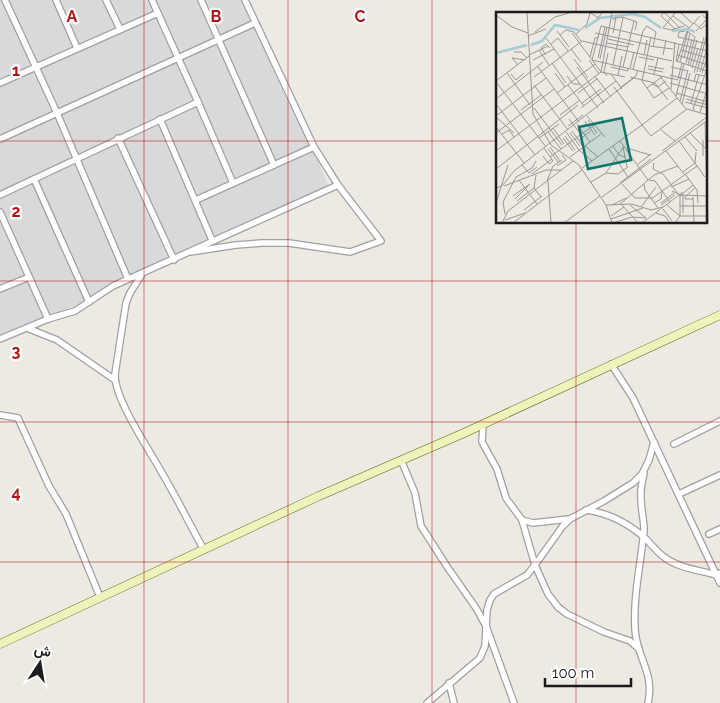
<svg xmlns="http://www.w3.org/2000/svg" width="720" height="703" viewBox="0 0 720 703" font-family="Raleway,Vazirmatn,sans-serif">
	<style>
		.residential { fill: #dad9d9 }
		.lines { fill: none; stroke-linecap: round; stroke-linejoin: round }
		.street-casing { stroke: #a0a0a0; stroke-width: 8 }
		.secondary-casing { stroke: #5e6610; stroke-width: 9 }
		.street { stroke: #fff; stroke-width: 5.5 }
		.secondary { stroke: #f0f2bc; stroke-width: 8 }
		.grid { fill: none; stroke: #b31517; stroke-width: 1; stroke-opacity: 0.55 }
		.inset-river { fill: none; stroke: #a8ccd6; stroke-width: 2.5 }
		.inset-road { fill: none; stroke: #999793; stroke-width: 1 }
		.view { fill: #0f766e; fill-opacity: 0.15; stroke: #0f766e; stroke-width: 2.5 }
		.inset-edge { fill: none; stroke: #1c1c1c; stroke-width: 2.5 }
		.grid-label { font-size: 16px; text-anchor: middle; font-weight: bold; fill: #b31517; stroke: #fff; stroke-width: 4.5; stroke-linejoin: round; paint-order: stroke }
	</style>
	<rect width="100%" height="100%" fill="#ede9e3"/>
	<polygon class="residential" points="0,0 249,0 331,191 0,339"/>
	<g class="lines">
		<defs>
			<g id="street">
				<polyline points="5,0 57,113 128,279"/>
				<polyline points="56,0 77,48"/>
				<polyline points="106,0 120,29"/>
				<polyline points="152,0 198,102 233,183"/>
				<polyline points="201,0 274,165"/>
				<polyline points="0,83 158,13"/>
				<polyline points="160,119 212,240"/>
				<polyline points="118,138 174,260"/>
				<polyline points="0,139 255,23"/>
				<polyline points="34,179 89,302"/>
				<polyline points="0,195 198,102"/>
				<polyline points="196,200 314,147"/>
				<polyline points="0,212 48,319"/>
				<polyline points="190,252 236,245 262,243 289,243 350,252 381,241 338,185 314,147 245,0"/>
				<path d="M142,274L130,293L126,303L115,374C114,399 149,449 162,473C177,498 190,525 204,550"/>
				<polyline points="0,289 29,277"/>
				<polyline points="27,328 57,340 115,380"/>
				<polyline points="0,339 48,319 75,311 113,286 338,185"/>
				<polyline points="611,364 633,398 720,583"/>
				<polyline points="0,415 18,418 49,486 66,514 100,597"/>
				<polyline points="483,424 482,442 497,469 506,498 522,520 535,565 548,594 558,607 567,614 604,632 630,641 639,649"/>
				<polyline points="674,444 720,421"/>
				<polyline points="401,460 415,493 421,526 448,568 476,608 486,626 514,703"/>
				<path d="M644,473C642,482 640,490 641,499C641,510 644,519 644,530C641,563 633,596 635,629C636,657 655,672 648,703"/>
				<polyline points="679,494 720,475"/>
				<path d="M586,510C608,513 628,523 645,538C651,544 657,552 664,557C678,568 699,570 716,575L720,573"/>
				<polyline points="522,520 533,523 569,519"/>
				<polyline points="709,534 720,529"/>
				<polyline points="449,683 454,703"/>
				<polyline points="427,703 480,658 485,646 487,610 490,600 494,594 527,575 535,565 562,527 570,519 604,501 633,483 642,474 649,460 654,442"/>
			</g>
			<polyline id="secondary" points="0,644 319,496 464,433 720,315"/>
		</defs>
		<use href="#street" class="street-casing"/>
		<use href="#secondary" class="secondary-casing"/>
		<use href="#street" class="street"/>
		<use href="#secondary" class="secondary"/>
	</g>
	<path class="grid" d="M144,0V703M288,0V703M432,0V703M576,0V14M0,141H498M706,141H720M576,222V703M0,281H720M0,422H720M0,562H720"/>
	<g transform="translate(496 12)">
		<rect width="211" height="211" fill="#ede9e3"/>
		<path class="inset-river" d="M89,16L104,6L137,2L149,5L165,16M176,19L192,17L199,20M35,33L46,29L59,13L83,18M0,41L31,33"/>
		<path class="inset-road" d="M31,1L37,102L55,133L83,153L110,193L116,211M95,1L102,6L106,1M167,1L165,4L179,17M169,1L184,16M179,1L167,16L175,18L188,14M185,1L197,12M0,3L16,15L32,21M177,4L193,16L204,4M116,7L126,5L141,10L139,18M198,11L205,17L212,11M61,19L73,35M189,19L183,20L182,25L212,32M200,19L211,7L206,3M39,20L59,5L73,1M76,21L105,60L129,65M99,21L154,33M117,21L120,5M80,22L91,12L94,1M64,23L70,18L78,20L85,29M32,24L50,17M155,25L146,69L158,86L173,76M50,26L102,96M112,27L138,33M111,31L132,35M55,32L62,26L72,39M183,32L180,49L211,59M153,34L177,37M157,35L160,20M75,37L85,50M43,38L53,53M185,38L212,46M18,40H25L31,46M33,43L52,34M50,43L45,36L50,32L54,36M148,43L151,28M167,43L170,28M181,43L212,53M94,45L99,26L103,25M143,45L158,48M102,46L109,15M188,46L194,21M78,47L92,66M104,47L111,15M37,48L58,37M93,48L103,62M96,48L105,14L212,39M96,48L182,68M181,50L191,19L199,25L192,53M184,50L192,19M56,51L70,71M190,51L196,27M22,53L16,46L29,48M117,53L127,6M152,54L168,57M194,54L201,28M42,55L83,110M81,55L108,91M115,55L132,59V56M127,55L138,9M175,55L192,59M134,56L138,40M196,56L202,36M137,57L147,19L151,14L160,20M152,57L167,60M201,60L211,22M204,60L212,33M11,61L34,93M59,61L69,75M198,61L208,25M206,61L212,43M15,62L20,68L28,61M115,62L126,77M158,62L162,46M122,63L126,44M163,63L190,97M174,63L212,73M71,64L77,72H84M99,64L115,85M111,64L108,60L112,41M38,65L86,29L176,49M134,65L159,71L172,88M182,67L186,51M0,69L33,44M0,70L50,135M198,70L200,62L208,64M174,71L212,82M156,72L162,75L170,69M38,73L72,118M72,73L88,94M118,75L146,113L181,86M125,75L140,64L142,58M151,76L167,64M175,77L179,30M61,81L99,52M82,81L101,67M180,81L212,90M180,84L188,52M0,87L47,50M190,87L212,93M184,89L192,58M189,90L212,96M86,91L105,77M195,91L203,63M0,92L39,143M186,92L194,61M38,96L66,133M85,96L120,69M25,98L45,83M199,98L197,97L212,54M204,100L212,75M64,103L84,88M0,104L50,66M91,104L109,125M0,105L18,121M73,107L83,120M92,108L101,121M89,109L99,123M209,110L212,211M81,112L94,130M72,114L87,103M0,115L28,151M57,116L68,132M165,118L179,129M76,119L86,133M52,120L65,137M70,120L83,138M0,121L58,77M74,121L84,134M194,121L209,136M6,122L13,118L18,125M69,124L79,138M189,125L201,139M43,126L63,112M67,126L77,139M83,128L96,118M207,128V144M124,129L152,168M183,129L209,165M89,134L102,145M117,134L123,143L129,145M54,135L64,149M127,135L131,155M52,137L62,150M113,137L132,165M134,137L154,143M1,138L105,60L116,1M83,138L96,149M166,139L212,104M170,139L188,162M47,144L53,152L57,149L48,136M54,145L98,113M74,145L105,122M158,151L157,157L167,162L183,183L211,184M142,152L155,142M26,153L33,161L41,155M61,154L70,148L66,143M86,156L146,113L155,124L191,97L212,103M0,157L82,93M187,160L199,151L200,140M110,161L122,162L132,155M36,162L56,147M189,162L201,178L202,191M40,163L38,176L45,185M23,168L41,192M153,168L159,169L174,190M51,169L57,154L66,148M52,169L55,211M95,170L110,161L128,134M124,171L155,147M126,172L139,186H156M148,172L149,178L162,196M8,174L50,158H65M175,175L193,167M0,176L6,174L18,159L139,65M176,179L187,184V201M17,184L34,172L19,187M106,185L212,108M197,185L198,211M155,187L201,154M197,187H189V185L199,176M21,189L38,176M0,191L12,153M158,191L165,187L166,180M165,191L178,181M110,193L136,192L155,198L167,195M116,193L130,186M123,193L158,163L182,154M126,193L142,211M134,193L150,206M165,193L179,183M171,193L184,204M184,194H211M145,195L160,175M167,197L176,209M28,198L46,184M160,201L169,204L174,211M9,202L7,190L20,165L36,156L40,149M115,204L128,195M184,204V184L197,173M115,207L147,196M9,208L29,201M6,211L12,199L77,149M17,211L86,158M68,211L104,184M117,211L136,205L150,206M146,211L187,180M179,211L184,204H211"/>
		<path class="view" d="M126,106L135,148L92,157L83,115Z"/>
		<rect width="211" height="211" class="inset-edge"/>
	</g>
	<g class="grid-label">
		<text x="72" y="22">A</text>
		<text x="216" y="22">B</text>
		<text x="360" y="22">C</text>
		<text x="16" y="76">1</text>
		<text x="16" y="217">2</text>
		<text x="16" y="357">3</text>
		<text x="16" y="498">4</text>
	</g>
	<g transform="translate(40 663) rotate(12)" stroke="#ffffff" stroke-width="4" paint-order="stroke">
	<path d="M0-4L9 19L0 12L-9 19Z" fill="#1c1c1c"/>
	<text y="-8" font-size="14" font-weight="bold" text-anchor="middle" fill="#1c1c1c">ش</text>
	</g>
	<path d="M545 678v8h86v-8" fill="none" stroke="#1c1c1c" stroke-width="2.5"/>
	<text x="552" y="678" font-size="15" fill="#1c1c1c" stroke="#ffffff" stroke-width="4" paint-order="stroke">100 m</text>
</svg>
